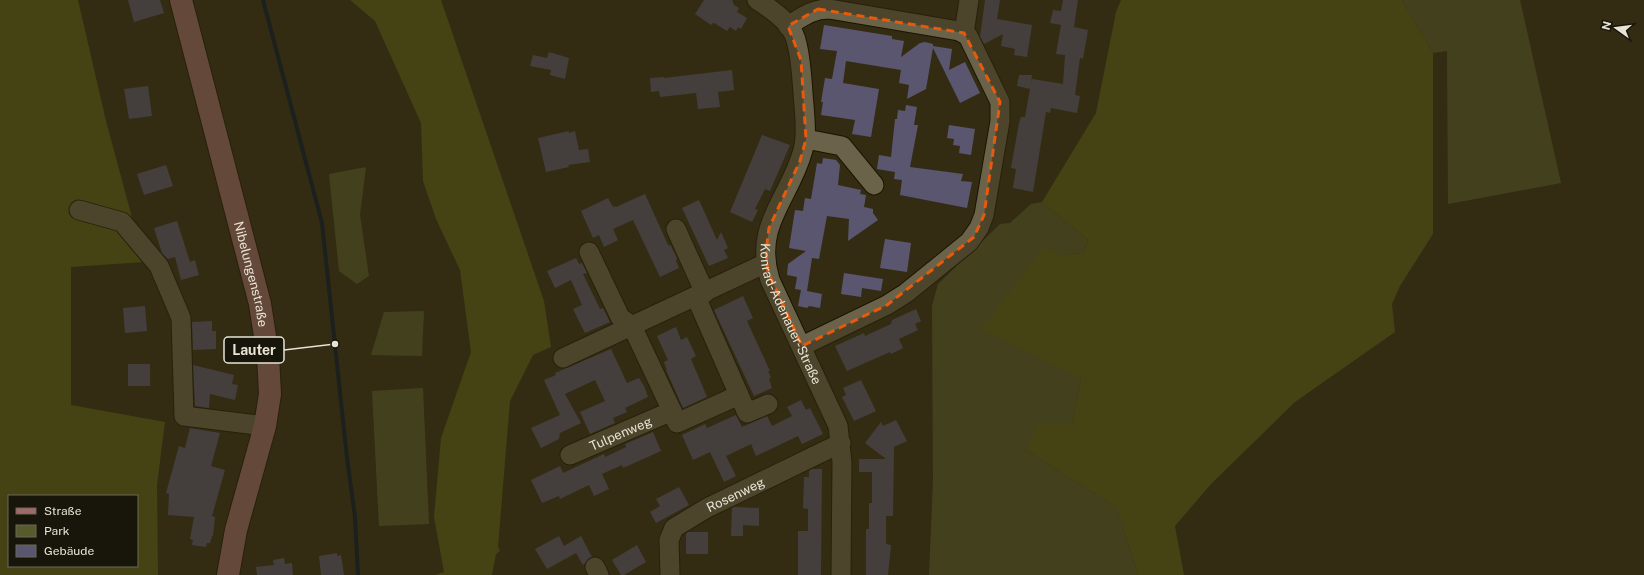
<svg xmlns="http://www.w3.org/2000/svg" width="1644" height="575" viewBox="0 0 1644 575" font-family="'Public Sans',sans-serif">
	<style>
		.green { fill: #575b2b }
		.forest { fill: #5b5f16; fill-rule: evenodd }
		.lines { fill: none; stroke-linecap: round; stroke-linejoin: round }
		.stream { stroke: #00142b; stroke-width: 4 }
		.building { fill: #5a566f }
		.minor-casing { stroke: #1b1400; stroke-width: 21 }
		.major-casing { stroke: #1b1400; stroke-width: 24 }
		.minor { stroke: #6b6349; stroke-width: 19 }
		.major { stroke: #a16a68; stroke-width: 22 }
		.marked { fill: none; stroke: #e8590c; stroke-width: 3; stroke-dasharray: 8 5; stroke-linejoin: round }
		.labels { text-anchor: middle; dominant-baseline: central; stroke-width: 3; stroke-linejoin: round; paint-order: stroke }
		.street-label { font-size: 13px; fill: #e8e4d5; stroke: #18150a }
		.leader { fill: none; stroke: #e8e4d5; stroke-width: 1.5 }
		.callout-dot { fill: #e8e4d5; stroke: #18150a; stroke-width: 1.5 }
		.callout { fill: #18150a; stroke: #e8e4d5; stroke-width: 1.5 }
		.callout-label { font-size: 14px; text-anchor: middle; font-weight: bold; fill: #e8e4d5 }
	</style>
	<rect width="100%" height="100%" fill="#332c13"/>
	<g class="green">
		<polygon points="1402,0 1520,0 1561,183 1448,204 1447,51 1433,53"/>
		<polygon points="366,167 360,215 369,276 357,284 339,271 329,174"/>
		<polygon points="1042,202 1088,240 1084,253 1058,255 981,329 1081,379 1072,425 1026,450 1117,508 1138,575 929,575 933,482 932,306 938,284 1000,224 1010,223 1031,204"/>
		<polygon points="424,311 422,356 371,355 384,312"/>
		<polygon points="423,388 429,524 379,526 372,391"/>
	</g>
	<g class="forest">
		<path d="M0,0H78L106,121L144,262L71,267V405L165,422L157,485L158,575H0ZM9,496H137V566H9Z"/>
		<polygon points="350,0 441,0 544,301 551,347 533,355 510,401 498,547 500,551 496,554 492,575 435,575 444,572 434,517 441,438 471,352 460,270 436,219 423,181 421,123 375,21"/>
		<polygon points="1121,0 1402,0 1433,53 1433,234 1400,286 1392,304 1395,332 1295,402 1211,484 1175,526 1184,575 1138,575 1117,508 1026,450 1039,423 1072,425 1081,379 981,329 1044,247 1058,255 1084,253 1088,240 1042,202 1096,113 1116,12"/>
	</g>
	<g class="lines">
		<polyline class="stream" points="263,0 322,223 347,458 355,517 358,575"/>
	</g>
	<g class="building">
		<polygon points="128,0 160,0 164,13 134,22"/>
		<polygon points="704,0 732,0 734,5 739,8 737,12 747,18 741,29 738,27 736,31 730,27 727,31 714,23 713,23 711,25 695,14"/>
		<polygon points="985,0 1000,0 997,19 1032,25 1027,57 1014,55 1015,49 1001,46 1003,34 984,44 980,37"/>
		<polygon points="1063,0 1078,0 1074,27 1088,30 1083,59 1080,58 1075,95 1080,96 1077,113 1051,108 1050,113 1046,112 1033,192 1013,188 1016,169 1011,168 1019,123 1021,117 1025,117 1030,89 1017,86 1019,75 1032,75 1031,84 1032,79 1063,84 1065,55 1056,54 1061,25 1050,23 1053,10 1061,11"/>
		<polygon points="824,25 892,36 892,39 904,41 901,57 920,43 925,42 933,44 933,46 952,49 949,70 965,62 980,93 960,103 933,48 926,89 907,99 909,85 899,83 901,70 846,61 843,83 879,89 871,137 852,134 855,120 821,115 823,102 821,102 825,78 832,79 837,51 820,49"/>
		<polygon points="549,52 569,58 565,79 550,75 551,70 530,66 533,55 547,58"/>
		<polygon points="732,70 734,90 718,92 720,107 698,109 696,93 660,97 659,91 651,92 650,78 664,77 664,78"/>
		<polygon points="148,86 152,116 129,119 124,89"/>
		<polygon points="906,105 917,107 914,125 918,125 910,167 963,174 961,181 972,182 967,208 900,195 902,180 894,179 895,172 877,169 879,155 891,157 895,119 897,119 898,110 905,111"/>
		<polygon points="949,125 975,129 971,155 959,153 960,146 953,145 954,139 947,138"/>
		<polygon points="569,131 569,133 575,131 579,150 588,149 590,162 568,165 569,167 546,172 538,138"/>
		<polygon points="762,135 790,145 770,191 765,189 755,209 758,210 752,222 730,212"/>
		<polygon points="823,158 836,160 840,165 838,185 861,190 860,194 866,195 864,207 873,209 873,213 878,220 848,241 849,219 827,216 819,259 812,258 807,291 822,294 820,308 809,306 807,308 798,306 801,290 795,289 797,277 787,275 788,264 806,251 789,248 795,210 803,211 805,198 811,199 817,163 822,164"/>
		<polygon points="166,165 173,186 144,195 137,174"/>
		<polygon points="645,194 668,245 671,246 677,258 676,261 679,268 660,277 633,220 613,229 618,240 604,247 599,235 593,238 581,211 608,198 613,207 615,206 616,207"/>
		<polygon points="699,200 717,240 721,232 728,248 724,250 728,258 709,266 682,208"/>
		<polygon points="177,221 190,262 195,260 199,275 181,280 175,257 168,259 162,253 154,228"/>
		<polygon points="885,239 911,243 907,272 880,268"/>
		<polygon points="576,258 579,264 582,263 587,273 583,274 600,309 603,308 610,322 585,333 573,309 582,305 571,280 555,288 547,271"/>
		<polygon points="844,273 883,279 881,291 862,288 861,297 841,294"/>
		<polygon points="743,296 753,318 747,321 770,371 768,371 771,378 769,379 772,388 754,396 714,310"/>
		<polygon points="145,306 147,331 125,333 123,308"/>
		<polygon points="916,309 921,321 915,324 918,330 899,339 903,348 891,354 890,352 847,371 835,346 864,333 865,336 891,324 892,320"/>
		<polygon points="212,321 212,331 216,331 216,349 193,350 192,322"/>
		<polygon points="676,327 681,340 687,337 696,356 691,359 707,397 683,408 666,370 667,370 664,362 668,360 657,336"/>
		<polygon points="611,349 627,383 639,378 644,386 648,397 625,408 627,412 613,418 615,423 590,434 580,412 605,401 595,380 565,394 581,423 560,433 559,439 541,448 531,428 560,415 544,380 556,375 555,373"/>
		<rect x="128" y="364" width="22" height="22"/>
		<polygon points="193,365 234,375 232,384 238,385 235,400 210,394 209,408 195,406"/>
		<polygon points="861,380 876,411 854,421 842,397 846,395 843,388"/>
		<polygon points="801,400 806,410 810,408 823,434 802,444 798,436 756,456 751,444 726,456 736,476 724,482 710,452 693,460 682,435 705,424 707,428 736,415 742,427 767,416 772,426 792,416 787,407"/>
		<polygon points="896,420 907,441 894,447 893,516 886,516 886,544 891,545 888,575 866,575 866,529 869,529 869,503 872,503 872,472 859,472 859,459 886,459 865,443 881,422 883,426"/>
		<polygon points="190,428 220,433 211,466 225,470 212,516 215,517 213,536 212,536 210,543 207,543 206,547 192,545 193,540 190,539 194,517 168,515 169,494 166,493 179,446 185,448"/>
		<polygon points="653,432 661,451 623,468 622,465 602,474 609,489 594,496 589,485 560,499 559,496 542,503 531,480 560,466 563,473 604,454 605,457 626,447 625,444"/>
		<polygon points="812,469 822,469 821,575 798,575 798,531 808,531 808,509 803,508 804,477 809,477 809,471"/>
		<polygon points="679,487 689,505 656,523 650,512 660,506 656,499"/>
		<polygon points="734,507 759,508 759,526 743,525 743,536 731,536 732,508"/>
		<polygon points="688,532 708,532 708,554 686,554 686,534"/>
		<polygon points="559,536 564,546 581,536 592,557 583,565 576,553 547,569 535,549"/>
		<polygon points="637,545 646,562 624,575 621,575 612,560"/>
		<polygon points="337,553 337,556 341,555 344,575 321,575 319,556"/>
		<polygon points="284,558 285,564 292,563 293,575 257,575 256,567 274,565 273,560"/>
	</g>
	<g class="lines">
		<defs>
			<g id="minor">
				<path id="s1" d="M757,0C768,7 780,15 788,25C792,30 796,38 797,44C802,64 802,85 804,105C805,120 807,136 803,150C790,199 753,224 770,280L838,426L842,462L841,575"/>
				<path d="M788,26C802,17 812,9 829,9L959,31L968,36L1000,102V121L984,215L979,228L969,242L906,293L887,305L802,346"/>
				<polyline points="964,33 969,0"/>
				<polyline points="806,139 842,146 874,185"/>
				<polyline points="79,210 122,222 159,266 181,318 184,416 265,426"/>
				<polyline points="676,229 705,293"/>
				<polyline points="589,252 620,317 632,326"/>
				<polyline points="696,297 739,395"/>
				<polyline points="632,326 672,411"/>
				<polyline points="563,358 766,263"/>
				<path id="s2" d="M570,455L672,411L677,423L739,395L747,413L768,404"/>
				<polyline points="595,567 599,575"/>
				<path id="s3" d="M670,575L669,540L674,528L707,508L841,443"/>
			</g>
			<g id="major">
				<path id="s4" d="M181,0L260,304L268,356L270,394L265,426L236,530L228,575"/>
			</g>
		</defs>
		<use href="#minor" class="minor-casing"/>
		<use href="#major" class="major-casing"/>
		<use href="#minor" class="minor"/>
		<use href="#major" class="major"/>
	</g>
	<path d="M0 0H1644V575H0ZM818,9L964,33L1000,102L984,215L974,237L887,305L802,346L768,272L766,251L769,228L800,161L806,139L801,60L788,26Z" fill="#332c13" fill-opacity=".55" fill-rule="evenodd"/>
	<path class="marked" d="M818,9L964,33L1000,102L984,215L974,237L887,305L802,346L768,272L766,251L769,228L800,161L806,139L801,60L788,26Z"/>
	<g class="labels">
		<g class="street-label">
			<text stroke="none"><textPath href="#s4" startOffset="283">Nibelungenstraße</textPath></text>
			<text stroke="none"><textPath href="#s1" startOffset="344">Konrad-Adenauer-Straße</textPath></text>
			<text stroke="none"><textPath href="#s2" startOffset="55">Tulpenweg</textPath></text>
			<text stroke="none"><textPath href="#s3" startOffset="118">Rosenweg</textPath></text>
		</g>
	</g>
	<path class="leader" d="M335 344L284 350"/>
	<circle class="callout-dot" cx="335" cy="344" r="4"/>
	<rect class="callout" x="224" y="337" width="60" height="26" rx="4"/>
	<g class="callout-label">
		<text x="254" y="355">Lauter</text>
	</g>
	<rect x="8" y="495" width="130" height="72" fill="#18150a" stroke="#6b685b"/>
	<rect x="16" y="508" width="20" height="6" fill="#a16a68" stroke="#6b685b"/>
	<text x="44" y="515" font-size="12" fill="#e8e4d5">Straße</text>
	<rect x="16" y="525" width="20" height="12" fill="#575b2b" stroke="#6b685b"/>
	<text x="44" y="535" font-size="12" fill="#e8e4d5">Park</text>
	<rect x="16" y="545" width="20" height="12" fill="#5a566f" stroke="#6b685b"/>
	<text x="44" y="555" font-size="12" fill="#e8e4d5">Gebäude</text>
	<g transform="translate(1616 28) rotate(284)" stroke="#18150a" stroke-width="3" paint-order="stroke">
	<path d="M0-3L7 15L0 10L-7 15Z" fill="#e8e4d5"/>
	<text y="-6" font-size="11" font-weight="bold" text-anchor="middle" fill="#e8e4d5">N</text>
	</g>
</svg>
